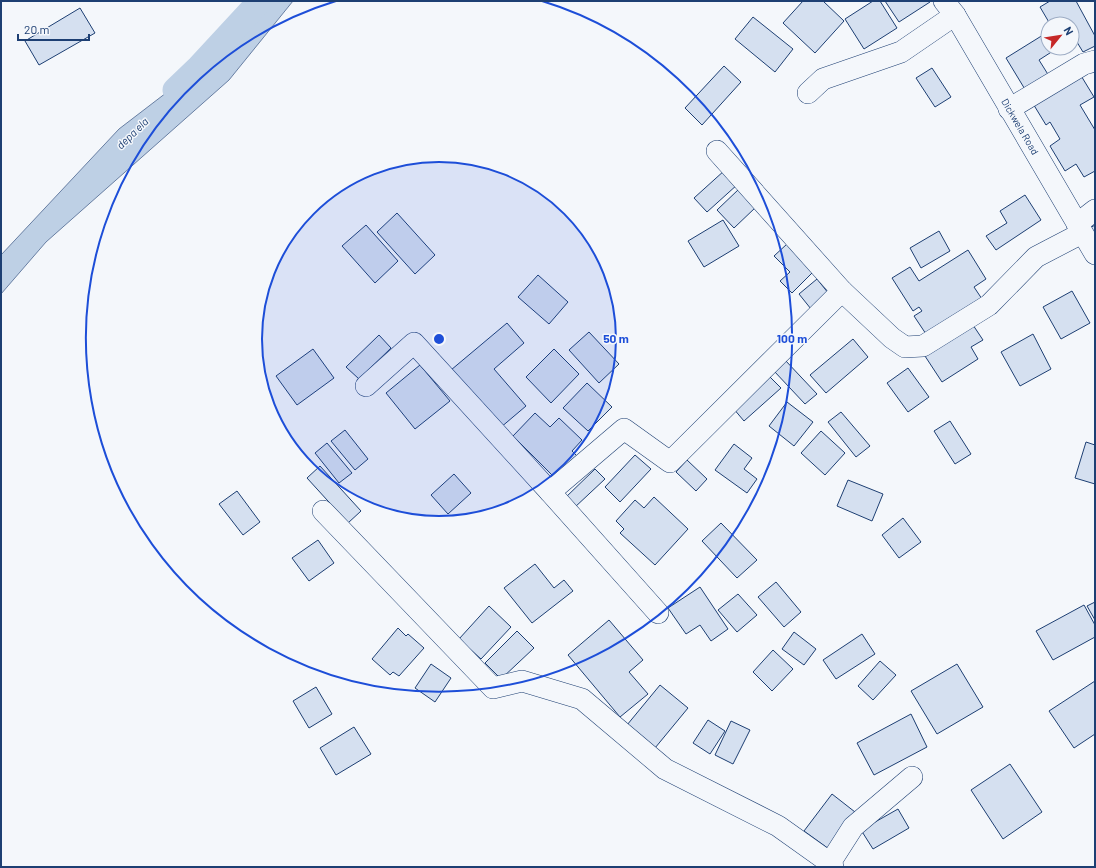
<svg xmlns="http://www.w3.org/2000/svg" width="1096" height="868" viewBox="0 0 1096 868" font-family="Barlow,sans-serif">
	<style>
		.water { fill: #bed0e5; stroke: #687fa3 }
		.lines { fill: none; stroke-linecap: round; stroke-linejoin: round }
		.canal { stroke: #bed0e5; stroke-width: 25 }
		.building { fill: #d5e0f0; stroke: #1d3f73 }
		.street-casing { stroke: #1d3f73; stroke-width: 22 }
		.street { stroke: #f4f7fb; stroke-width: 21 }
		.ring { fill: none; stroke: #1d4ed8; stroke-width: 2 }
		.labels { text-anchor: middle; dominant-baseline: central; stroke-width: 3; stroke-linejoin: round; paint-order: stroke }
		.street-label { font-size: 10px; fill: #1d3f73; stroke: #f4f7fb }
		.water-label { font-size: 11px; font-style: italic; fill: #1d3f73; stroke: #f4f7fb }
		.centre { fill: #1d4ed8; stroke: #f4f7fb; stroke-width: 2 }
		.ring-label { font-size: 12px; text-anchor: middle; font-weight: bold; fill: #1d4ed8; stroke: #f4f7fb; stroke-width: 3; stroke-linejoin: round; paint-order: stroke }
	</style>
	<rect width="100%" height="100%" fill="#f4f7fb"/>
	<polygon class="water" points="265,1 293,1 229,80 46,242 1,294 1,255 119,129 239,37"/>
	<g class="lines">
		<polyline class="canal" points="175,90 199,67 260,1"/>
	</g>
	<g class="building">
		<polygon points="803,1 823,1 844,21 815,53 783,23"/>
		<polygon points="873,1 880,1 897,28 864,49 845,19"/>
		<polygon points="885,1 929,1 930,2 899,22"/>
		<polygon points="1050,1 1076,1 1095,36 1095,46 1083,52 1072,34 1072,24 1050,24 1040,7"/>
		<polygon points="80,8 95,33 39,65 25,41"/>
		<polygon points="753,17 793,49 775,72 735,39"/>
		<polygon points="1043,35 1048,43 1048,48 1051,48 1053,51 1039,60 1049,76 1026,91 1006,58"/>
		<polygon points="724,66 741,82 702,125 685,108"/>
		<polygon points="932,68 951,97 935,107 916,78"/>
		<polygon points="1080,74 1094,97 1080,105 1095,130 1095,171 1084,177 1076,164 1065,171 1050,146 1060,139 1050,122 1046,125 1032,102"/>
		<polygon points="725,170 738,184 707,212 694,198"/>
		<polygon points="739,189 756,207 734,228 717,210"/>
		<polygon points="1025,195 1041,220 996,250 986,236 1007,223 1000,211"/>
		<polygon points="397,213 435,255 415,274 377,232"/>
		<polygon points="723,220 739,246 704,267 688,241"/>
		<polygon points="366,225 398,261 375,283 342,246"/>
		<polygon points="1095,225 1095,242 1088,229"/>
		<polygon points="939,231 950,251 921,268 910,248"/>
		<polygon points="787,244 814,271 792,293 780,281 790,272 774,256"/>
		<polygon points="968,250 986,279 974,287 984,302 928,337 914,316 922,311 919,307 913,311 892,278 910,267 919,281"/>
		<polygon points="538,275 568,302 549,324 518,297"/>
		<polygon points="817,279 829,294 811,309 799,294"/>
		<polygon points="1072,291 1090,323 1061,339 1043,307"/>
		<polygon points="971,322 983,340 971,347 978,359 942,382 923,353"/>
		<polygon points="507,323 524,343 494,369 526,406 500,428 451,370"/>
		<polygon points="589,332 619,364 599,383 569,350"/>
		<polygon points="1033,334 1051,369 1020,386 1001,352"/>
		<polygon points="379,335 391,348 359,379 346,367"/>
		<polygon points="853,339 868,357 826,393 810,375"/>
		<polygon points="313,349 334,378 297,405 276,376"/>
		<polygon points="554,349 579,374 551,403 526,377"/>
		<polygon points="785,360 817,394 805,404 774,371"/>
		<polygon points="420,365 450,401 415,429 386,393"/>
		<polygon points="908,368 929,397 908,412 887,383"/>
		<polygon points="769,376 781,388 744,421 733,408"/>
		<polygon points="587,383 612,407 588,431 563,408"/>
		<polygon points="787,402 813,422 794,446 769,426"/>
		<polygon points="841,412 870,446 856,457 828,422"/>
		<polygon points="535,413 550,427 559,418 582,440 572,451 580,459 558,481 513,436"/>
		<polygon points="950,421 971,454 955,464 934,431"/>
		<polygon points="345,430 368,459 355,470 331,441"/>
		<polygon points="821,431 845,453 825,475 801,453"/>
		<polygon points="1086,442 1095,445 1095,484 1075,478"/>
		<polygon points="327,443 352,473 339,483 315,453"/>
		<polygon points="734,444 752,458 744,469 757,479 747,493 715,470"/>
		<polygon points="635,455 651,469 620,502 605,487"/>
		<polygon points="687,460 707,479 696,491 676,472"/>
		<polygon points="320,466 361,511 348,523 307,478"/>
		<polygon points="595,469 605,479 574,508 564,499"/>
		<polygon points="454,474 471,493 448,514 431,495"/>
		<polygon points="848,480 883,494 872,521 837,506"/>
		<polygon points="237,491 260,522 243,535 219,504"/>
		<polygon points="654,497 688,529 655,565 620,533 624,529 616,521 635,500 644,508"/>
		<polygon points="903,518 921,542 899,558 882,535"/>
		<polygon points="721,523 757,560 737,578 702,541"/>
		<polygon points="318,540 334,563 309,581 292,558"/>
		<polygon points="535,564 554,588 564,580 573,591 532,623 504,588"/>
		<polygon points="776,582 801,612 784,627 758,597"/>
		<polygon points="700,587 728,629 711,641 700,625 686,634 668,608"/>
		<polygon points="738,594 757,615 737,632 718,610"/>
		<polygon points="1095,602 1095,620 1087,606"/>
		<polygon points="1084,605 1095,625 1095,637 1053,660 1036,631"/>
		<polygon points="489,606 511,627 481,659 459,639"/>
		<polygon points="609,620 643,660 629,672 648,694 620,717 568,655"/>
		<polygon points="398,628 406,636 408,634 424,648 399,676 393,672 390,675 372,659"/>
		<polygon points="517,631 534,648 501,679 485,663"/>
		<polygon points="794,632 816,649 804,665 782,649"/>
		<polygon points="862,634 875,654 836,679 823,660"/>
		<polygon points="773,650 793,669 772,691 753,672"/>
		<polygon points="880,661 896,675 873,700 858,686"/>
		<polygon points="431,664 451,678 435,702 415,688"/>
		<polygon points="957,664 983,707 937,734 911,691"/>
		<polygon points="1095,681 1095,734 1074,748 1049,711"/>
		<polygon points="660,685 688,708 655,748 627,725"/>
		<polygon points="316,687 332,714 309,728 293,701"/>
		<polygon points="911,714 927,747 874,775 857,743"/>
		<polygon points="708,720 725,731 710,754 693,743"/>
		<polygon points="731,721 750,730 733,764 715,755"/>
		<polygon points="354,727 371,754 336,775 320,748"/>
		<polygon points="1010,764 1042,812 1003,839 971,790"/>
		<polygon points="832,794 855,812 829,849 804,831"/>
		<polygon points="898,809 909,828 873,849 861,830"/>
	</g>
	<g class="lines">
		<defs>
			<g id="street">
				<path id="s1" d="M944,1L955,15L1095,254"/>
				<polyline points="808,93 823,79 901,52 955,15"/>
				<polyline points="1009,109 1084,64 1095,61"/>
				<polyline points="717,151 842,291 892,338 905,347 923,346 989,305 1036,257 1082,233"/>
				<polyline points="1077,224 1095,210"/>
				<polyline points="366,386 414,343 550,492 624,429 670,462 842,291"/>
				<polyline points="550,492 658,613"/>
				<polyline points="323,511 493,688 522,681 582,699 665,769 778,826 830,863 833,867"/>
				<polyline points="830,863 853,827 912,777"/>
			</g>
		</defs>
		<use href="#street" class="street-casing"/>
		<use href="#street" class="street"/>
	</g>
	<circle cx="439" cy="339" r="177" fill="#1d4ed8" fill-opacity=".12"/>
	<g class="ring">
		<circle cx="439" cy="339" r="177"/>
		<path d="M542 1A353 353 0 1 1 336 1"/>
	</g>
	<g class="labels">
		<g class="street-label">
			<text stroke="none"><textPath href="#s1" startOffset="147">Dickwela Road</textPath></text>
		</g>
		<g class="water-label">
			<text transform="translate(132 133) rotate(-44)">depa ela</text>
		</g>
	</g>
	<circle cx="439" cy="339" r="6" class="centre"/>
	<g class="ring-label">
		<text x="616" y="343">50 m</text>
		<text x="792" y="343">100 m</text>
	</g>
	<rect width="1096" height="868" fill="none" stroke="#1d3f73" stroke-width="4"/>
	<g transform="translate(1060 36) rotate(60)"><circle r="19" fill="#f4f7fb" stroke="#9eadc5"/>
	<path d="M0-3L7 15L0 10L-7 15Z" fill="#c62828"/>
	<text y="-6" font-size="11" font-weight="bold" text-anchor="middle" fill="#1d3f73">N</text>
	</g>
	<path d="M18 34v6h71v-6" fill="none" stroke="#1d3f73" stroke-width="2"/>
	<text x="24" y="34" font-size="12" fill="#1d3f73" stroke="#f4f7fb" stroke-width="3" paint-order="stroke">20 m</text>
</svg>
